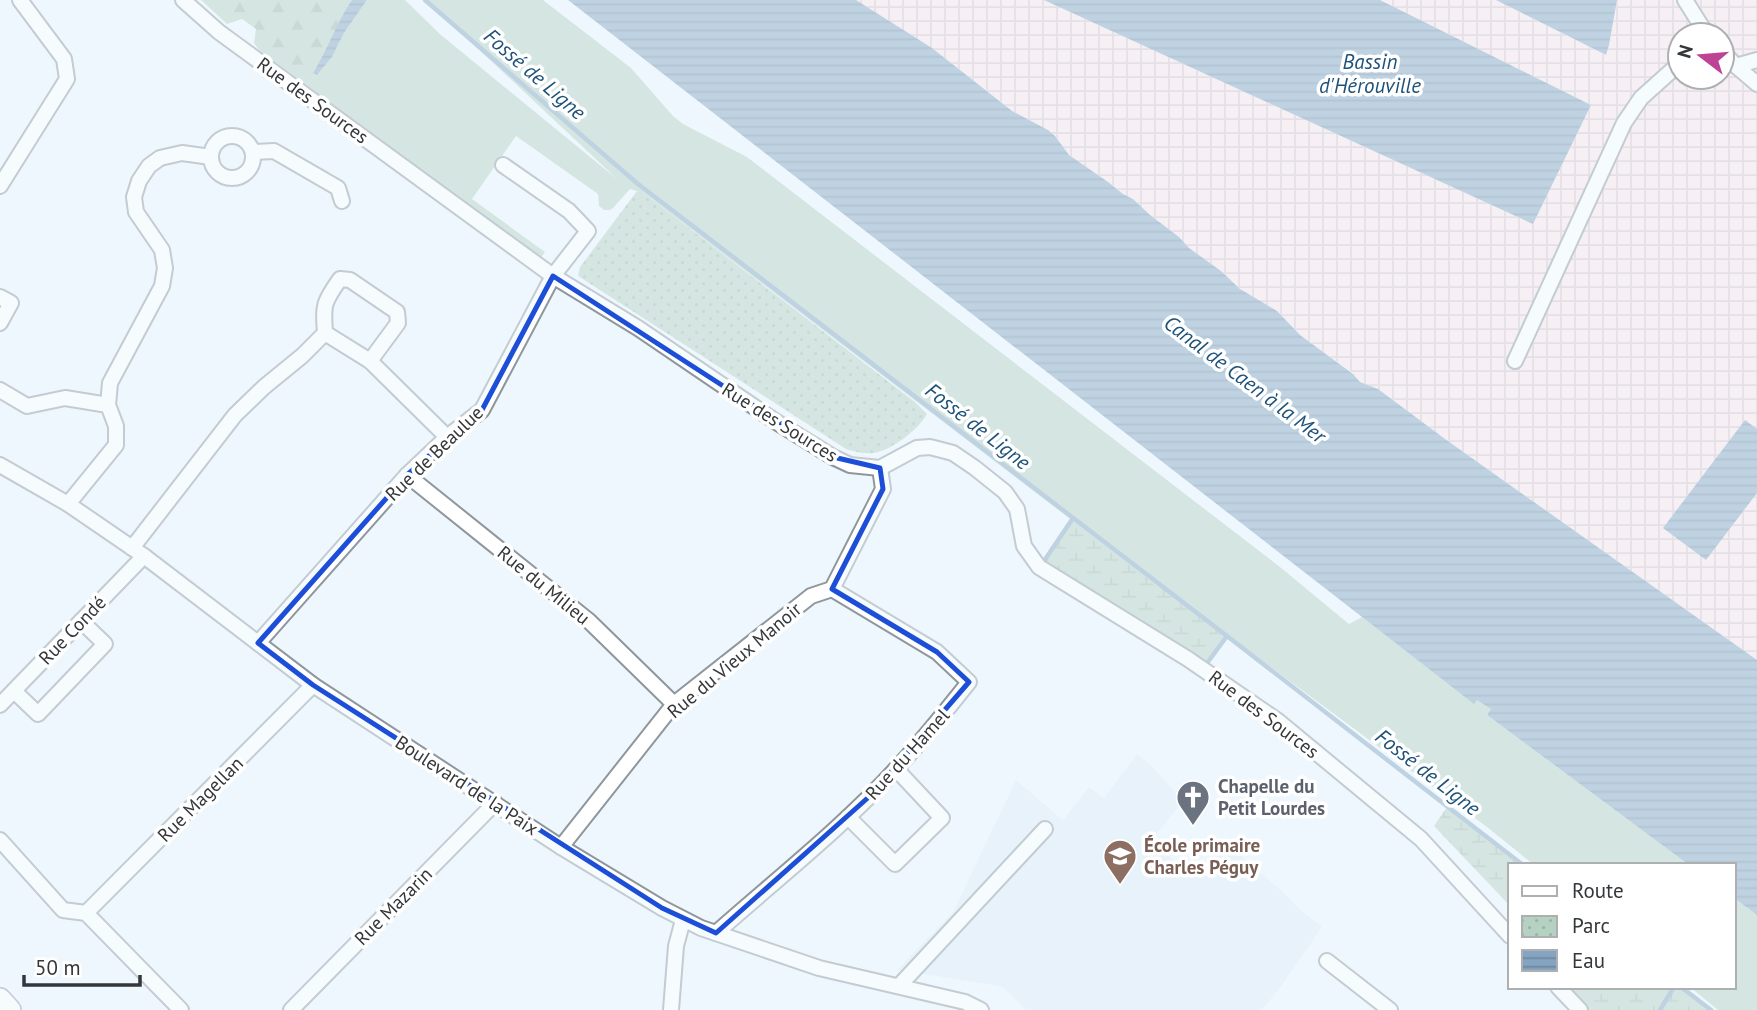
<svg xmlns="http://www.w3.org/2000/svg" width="1757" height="1010" viewBox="0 0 1757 1010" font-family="'PT Sans',sans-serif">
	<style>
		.industrial { fill: url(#industrial-grid); fill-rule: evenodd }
		.built { fill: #ddecf8 }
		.grass { fill: #b5d1c2 }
		.forest { fill: url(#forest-firs) }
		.wetland { fill: url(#wetland-marsh) }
		.park { fill: url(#park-dots) }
		.water { fill: url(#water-rules) }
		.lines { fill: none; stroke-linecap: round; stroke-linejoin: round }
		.stream { stroke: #84a4c1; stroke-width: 4.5 }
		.minor-casing { stroke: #8f979d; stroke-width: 18 }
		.highway-casing { stroke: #8f979d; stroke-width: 24 }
		.minor { stroke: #fff; stroke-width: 14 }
		.highway { stroke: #fff; stroke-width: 21 }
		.marked { fill: none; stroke: #1d4ed8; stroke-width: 5; stroke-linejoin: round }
		.labels { text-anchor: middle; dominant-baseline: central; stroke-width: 7; stroke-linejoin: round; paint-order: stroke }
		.street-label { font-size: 19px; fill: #34373a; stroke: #fff }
		.worship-label { font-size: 19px; font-weight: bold; fill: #5b616d; stroke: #fff; text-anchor: start }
		.education-label { font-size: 19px; font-weight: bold; fill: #785e54; stroke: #fff; text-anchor: start }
		.water-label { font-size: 21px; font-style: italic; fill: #1e5279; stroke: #fff }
	</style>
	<defs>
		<pattern id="industrial-grid" width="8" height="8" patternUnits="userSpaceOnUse" patternTransform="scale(1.75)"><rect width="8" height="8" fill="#fee4e9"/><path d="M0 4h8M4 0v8" fill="none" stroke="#dac4c9"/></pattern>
		<pattern id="forest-firs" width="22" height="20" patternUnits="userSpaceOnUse" patternTransform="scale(1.75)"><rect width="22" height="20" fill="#b5d1c2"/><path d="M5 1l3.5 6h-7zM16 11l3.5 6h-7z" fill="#9cb4a7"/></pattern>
		<pattern id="wetland-marsh" width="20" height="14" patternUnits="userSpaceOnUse" patternTransform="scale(1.75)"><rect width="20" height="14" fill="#b5d1c2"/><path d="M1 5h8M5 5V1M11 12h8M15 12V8" fill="none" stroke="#9cb4a7"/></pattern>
		<pattern id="park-dots" width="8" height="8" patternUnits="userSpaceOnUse" patternTransform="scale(1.75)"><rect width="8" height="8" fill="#b5d1c2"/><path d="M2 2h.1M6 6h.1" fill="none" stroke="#9cb4a7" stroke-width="1.8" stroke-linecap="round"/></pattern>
		<pattern id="water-rules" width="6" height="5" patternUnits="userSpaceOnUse" patternTransform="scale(1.75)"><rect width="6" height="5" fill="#84a4c1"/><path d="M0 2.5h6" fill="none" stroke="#6d869e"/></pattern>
	</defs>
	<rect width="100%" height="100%" fill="#eef7fe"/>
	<path class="industrial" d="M856,0H1044L1533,224L1591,105L1380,0H1496L1605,55L1609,45L1617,0H1757V660L1445,439L1378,389L1360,382L1353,373L1300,335L1276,311L1240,289L1221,271L1189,248L1179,237L1150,215L1133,199L1123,194L1108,182L1069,155L1055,136L1048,130L1012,111L932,48ZM1680,35H1722V77H1680Z"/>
	<polygon class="built" points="1137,754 1152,766 1183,801 1155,836 1156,846 1190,873 1200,871 1217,850 1219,851 1226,843 1283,892 1296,906 1322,927 1282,985 1262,1010 1026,1010 1004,988 999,986 897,970 953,912 1016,780 1063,820 1089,787 1104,798"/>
	<g class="grass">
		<polygon points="367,0 405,0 441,35 617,179 426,0 543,0 631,68 673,116 683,124 747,157 1280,567 1349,624 1362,617 1474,703 1477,699 1491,709 1487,715 1689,865 1534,865 1487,827 1069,518 654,201 637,191 630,189 613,208 610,210 604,210 599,206 598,194 516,136 472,199 545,252 540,259 307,85 315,74 317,75 332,57 344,33"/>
		<polygon points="1734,898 1757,915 1757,1010 1718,1010 1690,987 1734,987"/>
	</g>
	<path class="forest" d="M201,0H352C337,23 328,49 314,73L315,74L307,85L259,50L254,43L256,29L242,19L227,24Z"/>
	<g class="wetland">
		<polygon points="1073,518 1227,636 1201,668 1041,564"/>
		<polygon points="1447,807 1522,865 1510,865 1510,906 1434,826"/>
		<polygon points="1558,987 1681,987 1710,1010 1580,1010"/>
	</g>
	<path class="park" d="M637,191L654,201L915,402L927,414C918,430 892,450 874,453C864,454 855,452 846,449L578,276L580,267Z"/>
	<g class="water">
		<path d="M352,0H367L344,33L332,57L317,75L313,73C328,49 336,23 352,0Z"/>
		<polygon points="568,0 856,0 932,48 1012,111 1048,130 1055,136 1069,155 1108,182 1123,194 1133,199 1150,215 1179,237 1189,248 1221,271 1240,289 1277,311 1300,335 1353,374 1360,382 1378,389 1445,439 1757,660 1757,915 1734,898 1734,865 1689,865 1487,715 1491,709 1477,700 1474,704"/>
		<polygon points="1044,0 1380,0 1591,105 1533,224"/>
		<polygon points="1496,0 1617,0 1609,45 1606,55"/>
		<polygon points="1745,420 1757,429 1757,493 1706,560 1663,528"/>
	</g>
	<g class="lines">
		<g class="stream">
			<polyline points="425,0 638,184 1227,636 1523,865"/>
			<polyline points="1042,564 1073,518"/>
			<polyline points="1205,666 1227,636"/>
			<polyline points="1681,987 1711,1010"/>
			<polyline points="1660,1010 1674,987"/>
		</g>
		<defs>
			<g id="minor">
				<polyline points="183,0 219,32 553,276 638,328 778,423 833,457 850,465 880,468 917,448 930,447 953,453 975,468 1005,492 1017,509 1024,546 1039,567 1188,659 1278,721 1421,839 1510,936"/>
				<polyline points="1685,0 1707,35"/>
				<polyline points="1722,51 1736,66 1757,84"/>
				<polyline points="1736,66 1757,60"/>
				<circle cx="232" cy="157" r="21"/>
				<polyline points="253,152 274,151 338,188 342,201"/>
				<polyline points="0,186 67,79 64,59 20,0"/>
				<polyline points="0,297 11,303 0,323"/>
				<path d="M325,333C323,305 323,303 340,279L350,280L397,312L398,323L370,361"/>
				<polyline points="1515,361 1624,123 1641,98 1680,63"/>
				<polyline points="0,390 27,406 65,398 108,405"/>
				<polyline points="0,465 68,504 144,556 313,685 561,847 662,908 701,928 819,968 965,1002 981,1010"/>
				<polyline points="407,475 589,621 674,704"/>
				<polyline points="68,504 116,445 116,426 108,405 110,383 162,286 165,268 162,250 136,212 134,197 139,181 149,166 160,158 182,153 211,157"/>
				<polyline points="132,548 235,415 264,387 302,356 325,333 370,361 447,437"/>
				<polyline points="258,643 407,475 447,437 482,410 553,276 588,231 569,211 503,165"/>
				<polyline points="14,691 38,714 105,644 81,621"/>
				<polyline points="0,705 144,556"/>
				<polyline points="848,817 895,864 942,818 896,769"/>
				<polyline points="0,840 63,910 86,913 181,1010"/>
				<polyline points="561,847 674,704 811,596 832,589 883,489 880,468"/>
				<polyline points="86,913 313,685"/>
				<path d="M716,933C777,879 842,828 897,768C923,740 946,711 969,682L937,652L832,589"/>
				<polyline points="1327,961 1390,1010"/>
				<polyline points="899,986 1045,829"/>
				<polyline points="1558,987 1580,1010"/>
				<polyline points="291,1010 495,803"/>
				<polyline points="671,1010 676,946 683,920"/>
			</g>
			<polyline id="highway" points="0,999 10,1010"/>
		</defs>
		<use href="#minor" class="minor-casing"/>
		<use href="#highway" class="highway-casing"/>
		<use href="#minor" class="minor"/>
		<use href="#highway" class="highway"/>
	</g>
	<path d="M0 0H1757V1010H0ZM553,276L833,457L880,468L883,489L832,589L937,652L969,682L871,795L716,933L662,908L313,685L258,643L407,475L482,410Z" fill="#eef7fe" fill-opacity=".55" fill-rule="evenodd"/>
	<path class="marked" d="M553,276L833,457L880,468L883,489L832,589L937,652L969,682L871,795L716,933L662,908L313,685L258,643L407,475L482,410Z"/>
	<defs>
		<symbol id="church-pin" viewBox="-11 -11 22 30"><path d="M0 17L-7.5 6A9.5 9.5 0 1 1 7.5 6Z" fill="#6b7280" stroke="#fff"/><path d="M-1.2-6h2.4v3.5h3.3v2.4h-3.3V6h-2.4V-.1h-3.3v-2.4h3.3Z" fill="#fff"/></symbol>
		<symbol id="school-pin" viewBox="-11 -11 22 30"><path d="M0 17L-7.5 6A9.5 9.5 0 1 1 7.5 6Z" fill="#8d6e63" stroke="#fff"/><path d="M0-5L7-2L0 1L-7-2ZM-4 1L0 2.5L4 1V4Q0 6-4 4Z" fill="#fff"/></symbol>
	</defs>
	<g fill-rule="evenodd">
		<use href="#church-pin" x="1174" y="778" width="38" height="52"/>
		<use href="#school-pin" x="1101" y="837" width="38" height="52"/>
	</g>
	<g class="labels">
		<g class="street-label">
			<text transform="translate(313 100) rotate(36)">Rue des Sources</text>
			<text transform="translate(780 422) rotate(32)">Rue des Sources</text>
			<text transform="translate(434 453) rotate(-44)">Rue de Beaulue</text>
			<text transform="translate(544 585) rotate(39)">Rue du Milieu</text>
			<text transform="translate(72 630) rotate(-46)">Rue Condé</text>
			<text transform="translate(734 660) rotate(-40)">Rue du Vieux Manoir</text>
			<text transform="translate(1264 714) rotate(37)">Rue des Sources</text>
			<text transform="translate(907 754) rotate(-48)">Rue du Hamel</text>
			<text transform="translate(467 785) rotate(33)">Boulevard de la Paix</text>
			<text transform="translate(200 799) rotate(-45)">Rue Magellan</text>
			<text transform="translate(393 906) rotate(-45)">Rue Mazarin</text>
		</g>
		<g class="worship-label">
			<text x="1218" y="786">Chapelle du<tspan x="1218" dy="22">Petit Lourdes</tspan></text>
		</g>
		<g class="education-label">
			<text x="1144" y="845">École primaire<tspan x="1144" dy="22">Charles Péguy</tspan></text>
		</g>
		<g class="water-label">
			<text x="1370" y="61">Bassin<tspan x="1370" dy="24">d'Hérouville</tspan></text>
			<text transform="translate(535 74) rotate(41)">Fossé de Ligne</text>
			<text transform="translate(1245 379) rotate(37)">Canal de Caen à la Mer</text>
			<text transform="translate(978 426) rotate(38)">Fossé de Ligne</text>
			<text transform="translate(1428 772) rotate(38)">Fossé de Ligne</text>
		</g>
	</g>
	<rect x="1508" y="863" width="228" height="126" fill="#ffffff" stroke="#aeafb0" stroke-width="2"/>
	<rect x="1522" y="886" width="35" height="10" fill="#ffffff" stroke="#aeafb0" stroke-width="2"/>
	<text x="1572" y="898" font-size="21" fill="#34373a">Route</text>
	<rect x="1522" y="916" width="35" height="21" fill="url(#park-dots)" stroke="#aeafb0" stroke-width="2"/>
	<text x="1572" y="933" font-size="21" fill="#34373a">Parc</text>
	<rect x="1522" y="950" width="35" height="21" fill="url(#water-rules)" stroke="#aeafb0" stroke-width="2"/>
	<text x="1572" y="968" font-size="21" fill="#34373a">Eau</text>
	<g transform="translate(1701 56) rotate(286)"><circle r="33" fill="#ffffff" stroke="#aeafb0" stroke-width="2"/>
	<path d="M0-5L12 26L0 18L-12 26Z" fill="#be4395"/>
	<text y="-10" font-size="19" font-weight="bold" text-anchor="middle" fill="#34373a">N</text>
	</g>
	<path d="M24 975v10h116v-10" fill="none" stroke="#34373a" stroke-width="3.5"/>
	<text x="35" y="975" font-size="21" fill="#34373a" stroke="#ffffff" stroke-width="5" paint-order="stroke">50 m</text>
</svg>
